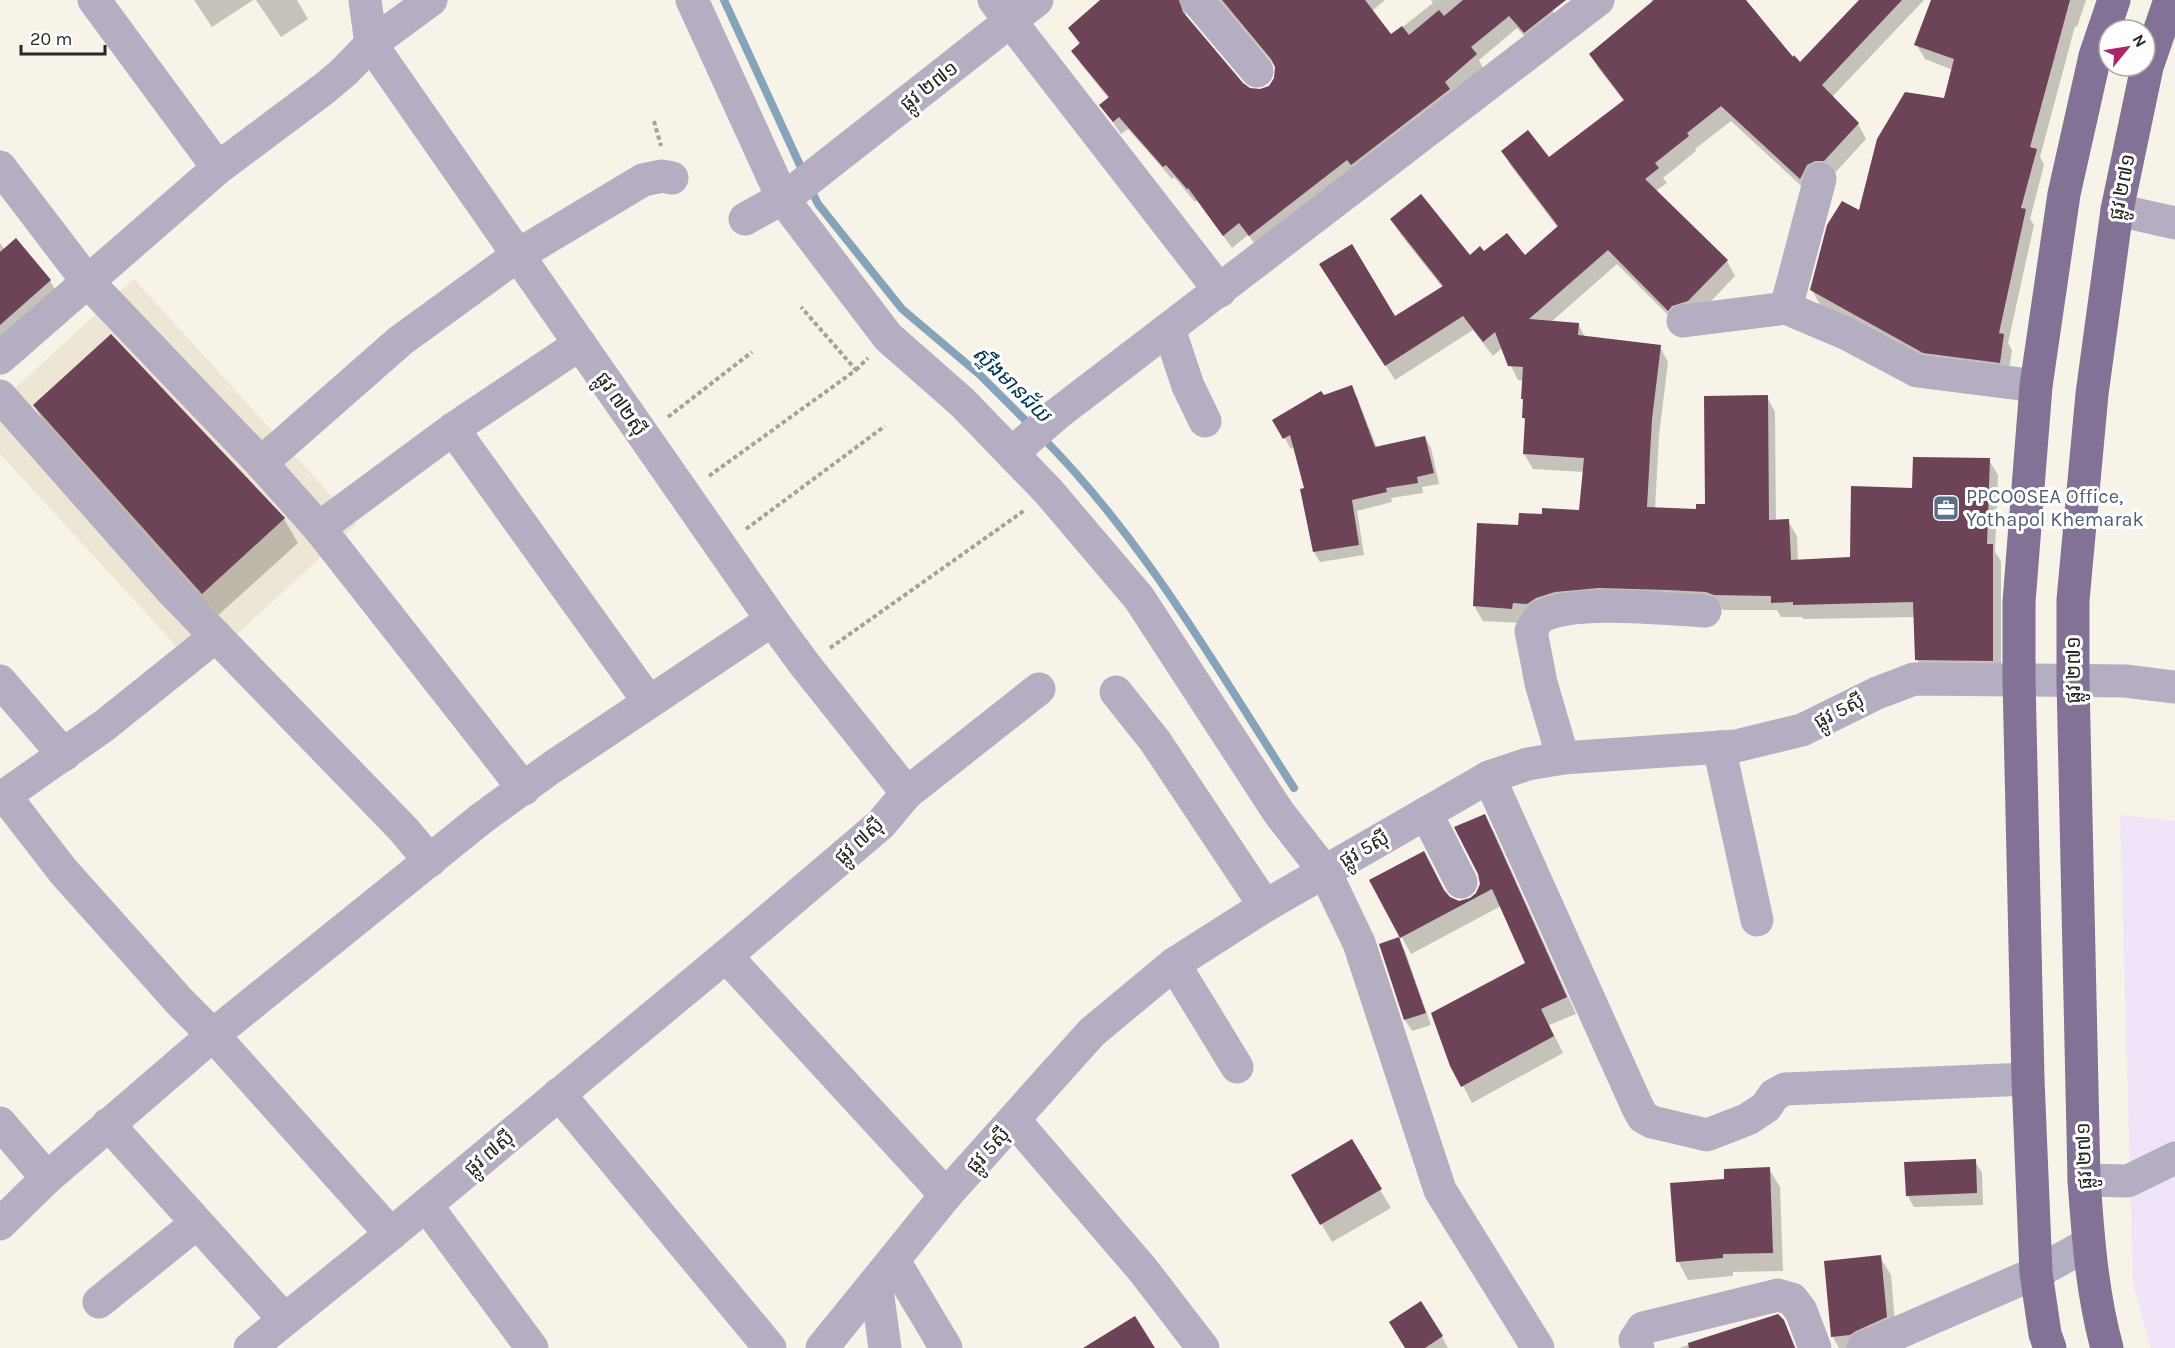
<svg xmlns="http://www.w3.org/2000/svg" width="2175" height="1348" viewBox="0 0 2175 1348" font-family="Karla,'Noto Sans Khmer',sans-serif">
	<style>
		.built { fill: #ede6d4 }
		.education { fill: #f0e4f8 }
		.shadow { fill: #0003 }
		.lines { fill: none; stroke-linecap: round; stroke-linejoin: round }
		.stream { stroke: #85a4ba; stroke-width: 8 }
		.building { fill: #6d4357 }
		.path { stroke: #a5a29a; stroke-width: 4; stroke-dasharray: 4.5 3; stroke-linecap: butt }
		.minor { stroke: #b5adc1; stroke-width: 33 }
		.major { stroke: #817296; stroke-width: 33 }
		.labels { text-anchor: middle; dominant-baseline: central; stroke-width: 6; stroke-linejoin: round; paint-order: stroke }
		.street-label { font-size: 20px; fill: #292723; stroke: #fff }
		.service-label { font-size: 20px; fill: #4e5e75; stroke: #fff; text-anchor: start }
		.water-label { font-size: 21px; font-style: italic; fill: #003756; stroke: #fff }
	</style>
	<rect width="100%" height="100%" fill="#f7f3e8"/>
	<polygon class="built" points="134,279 357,524 198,670 0,454 0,402"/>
	<polygon class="education" points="2120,815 2175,821 2175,1348 2151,1348 2133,1284"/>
	<g class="shadow">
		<polygon points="194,0 253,0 212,27"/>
		<polygon points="256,0 297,0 308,19 281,37"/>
		<polygon points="1099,0 1181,0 1186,8 1185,17 1242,84 1251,90 1261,91 1270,87 1276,78 1277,68 1218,0 1385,0 1372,11 1391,36 1433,3 1431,0 1545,0 1561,23 1532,45 1517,28 1479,60 1483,68 1258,248 1248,235 1232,248 1197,200 1195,202 1174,177 1172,179 1128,129 1121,134 1101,105 1109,99 1081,64 1073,51 1080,45 1070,29 1101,2"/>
		<polygon points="1651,0 1745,0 1792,59 1800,64 1861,0 1924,0 1832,97 1858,124 1866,139 1833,175 1809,193 1731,121 1695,149 1696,151 1663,178 1667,183 1656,191 1727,261 1735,276 1697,316 1677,324 1617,264 1551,322 1578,324 1585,337 1660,347 1668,362 1659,435 1655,509 1697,511 1706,506 1767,397 1775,412 1776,521 1788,521 1797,536 1798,561 1851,559 1914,490 1989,460 1998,475 1995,552 2001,561 2001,676 1926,675 1917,660 1915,617 1803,619 1802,617 1781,617 1777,610 1724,610 1716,607 1520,623 1483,621 1474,606 1519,527 1543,516 1580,512 1584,472 1533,469 1524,454 1526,422 1523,417 1525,403 1522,398 1524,381 1518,380 1502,348 1493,356 1473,330 1395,380 1330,279 1394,319 1443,288 1401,235 1392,220 1470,257 1484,253 1525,257 1558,228 1511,166 1503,151 1549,159 1624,101 1599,69 1590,54 1653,3"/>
		<polygon points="1932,0 2086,0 2077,27 2075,26 2040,157 2044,165 2030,219 2034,225 2008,343 2012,350 2008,377 1932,367 1820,305 1812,290 1860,213 1945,100 1953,70 1925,59 1916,44"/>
		<polygon points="16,241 50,281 61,299 0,344 0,243 5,250"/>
		<polygon points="111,336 284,519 298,543 216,617 48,429 34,405"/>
		<polygon points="1351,387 1357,397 1377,448 1425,437 1431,448 1439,484 1422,487 1423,493 1391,498 1392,502 1357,511 1364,555 1320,562 1314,552 1306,489 1294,446 1291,449 1274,420 1323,397"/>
		<polygon points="1484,816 1494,832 1576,1014 1549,1025 1563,1053 1472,1103 1452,1065 1527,964 1501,906 1411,954 1371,881 1446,895 1449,899 1459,902 1471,900 1478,894 1481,884"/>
		<polygon points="1398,939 1405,951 1431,1025 1412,1031 1405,1020"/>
		<polygon points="1351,1141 1391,1208 1332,1242 1293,1175"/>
		<polygon points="1975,1161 1982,1173 1983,1205 1914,1207 1907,1195"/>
		<polygon points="1769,1169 1780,1187 1783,1271 1733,1272 1733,1276 1688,1280 1678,1261"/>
		<polygon points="1880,1257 1891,1275 1896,1336 1868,1348 1839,1348 1833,1337"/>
		<polygon points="1421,1304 1442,1337 1448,1348 1406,1348"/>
		<polygon points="1777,1316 1780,1317 1789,1333 1796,1348 1679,1348"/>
	</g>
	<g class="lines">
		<g class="stream">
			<polyline points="724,0 804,174"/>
			<polyline points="809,186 818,204 902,309 980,375 1033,428"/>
			<path d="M1042,437C1144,540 1216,667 1294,788"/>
		</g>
	</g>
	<g class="building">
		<polygon points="1100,0 1179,0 1183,12 1243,83 1250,88 1260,89 1269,86 1274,78 1275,67 1271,59 1222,0 1365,0 1391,34 1402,26 1409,35 1439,10 1444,16 1463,0 1566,0 1524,33 1509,16 1471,47 1477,54 1445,82 1450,89 1351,165 1347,160 1249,236 1239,223 1223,236 1188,188 1187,189 1166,165 1163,167 1119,117 1113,122 1099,105 1109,97 1071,51 1080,43 1068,28"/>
		<polygon points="1654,0 1746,0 1793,57 1794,55 1800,62 1859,0 1902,0 1822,85 1859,123 1824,161 1815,161 1807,165 1800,179 1721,106 1687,133 1689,136 1655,163 1659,168 1645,179 1728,260 1688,301 1672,306 1668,311 1608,250 1529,319 1579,323 1578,335 1661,345 1652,419 1647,507 1696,509 1696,504 1705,504 1704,396 1768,395 1769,520 1789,519 1791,560 1850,557 1851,486 1912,488 1913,457 1990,458 1987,544 1993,544 1993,661 1915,660 1913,602 1793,605 1793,602 1771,603 1771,596 1714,595 1706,592 1668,590 1599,588 1555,592 1536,598 1527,604 1513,603 1512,609 1473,606 1477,523 1518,525 1519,513 1542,514 1542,508 1579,510 1584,458 1523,454 1525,418 1522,418 1523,399 1521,399 1523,367 1508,366 1495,332 1483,342 1463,316 1385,366 1319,264 1352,244 1395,316 1443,286 1390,219 1421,194 1470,255 1480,246 1484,251 1507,233 1525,255 1558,226 1501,151 1528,130 1549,157 1624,100 1589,54"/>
		<polygon points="1931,0 2070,0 2030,147 2037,149 2021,208 2026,209 1999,333 2004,334 2000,363 1923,353 1810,290 1827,225 1842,201 1859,210 1877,139 1905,92 1944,98 1954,59 1914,45"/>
		<polygon points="16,238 51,280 0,325 0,252"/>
		<polygon points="111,334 285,518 202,594 33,405"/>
		<polygon points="1352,385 1375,447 1425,436 1434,473 1417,477 1418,483 1386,488 1387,492 1352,500 1359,545 1313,552 1300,489 1304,488 1290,435 1283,439 1272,420 1321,391 1324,395"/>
		<polygon points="1485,814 1567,997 1541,1009 1554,1036 1461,1087 1450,1066 1431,1013 1525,963 1492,889 1400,938 1369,880 1424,851 1444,890 1450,897 1459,901 1470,898 1476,893 1480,884 1478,874 1454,827"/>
		<polygon points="1399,937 1426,1013 1404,1020 1379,944"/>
		<polygon points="1352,1139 1382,1189 1320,1225 1291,1175"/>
		<polygon points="1976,1159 1977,1193 1906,1196 1904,1162"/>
		<polygon points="1770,1167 1773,1253 1723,1254 1723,1258 1676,1262 1670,1183 1724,1179 1724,1169"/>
		<polygon points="1881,1255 1887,1317 1856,1331 1850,1335 1831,1337 1824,1261"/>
		<polygon points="1421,1301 1443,1336 1425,1348 1405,1348 1389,1322"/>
		<polygon points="1778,1314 1784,1320 1795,1348 1689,1348 1688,1343"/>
		<polygon points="1135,1316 1155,1348 1083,1348"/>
	</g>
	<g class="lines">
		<g class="path">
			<polyline points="654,121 661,146"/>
			<polyline points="856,370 868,358"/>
			<polyline points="668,417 752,352"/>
			<polyline points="709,476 856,370 801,307"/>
			<polyline points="746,529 885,426"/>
			<polyline points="830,648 1025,510"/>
		</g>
		<g class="minor">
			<polyline points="94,0 218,168"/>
			<polyline points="365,0 371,44 772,620 805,665 907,793"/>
			<polyline points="692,0 783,199 888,337 963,403 1049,492 1139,598 1279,813 1325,872 1359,943 1440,1190 1538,1348"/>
			<polyline points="994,0 1220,291"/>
			<polyline points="1197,0 1257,71"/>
			<polyline points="0,167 87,281 261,463 319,528 524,789"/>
			<polyline points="2117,210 2175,223"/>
			<polyline points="745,219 790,194 1037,0"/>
			<polyline points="1786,308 1820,179"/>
			<polyline points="1683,321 1786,308 1845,333 1917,371 2036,386"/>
			<polyline points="1169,329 1188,386 1205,421"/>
			<polyline points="0,358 218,168 325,88 344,72 371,44 431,0"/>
			<polyline points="0,396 172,591 403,829 430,861"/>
			<polyline points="453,429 649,702"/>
			<polyline points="1012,453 1057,414 1598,0"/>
			<polyline points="261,463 400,341 518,255 643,180 662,176 672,178"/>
			<polyline points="319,528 453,429 580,344"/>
			<polyline points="0,681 64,755"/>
			<polyline points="1116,692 1155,741 1265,906"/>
			<polyline points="1719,747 1757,920"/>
			<path d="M1563,758L1541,683L1531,631C1534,626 1537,619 1542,616C1579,599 1663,609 1705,611"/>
			<polyline points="1489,777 1637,1106 1643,1117 1652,1122 1707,1135 1748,1119 1766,1107 1774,1095 1785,1089 2028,1079"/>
			<polyline points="5,796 63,871 180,1002 213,1035 391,1234"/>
			<polyline points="0,799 105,725 216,636"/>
			<polyline points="1426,813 1461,882"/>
			<polyline points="726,956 946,1195"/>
			<polyline points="1174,964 1237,1067"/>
			<polyline points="559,1094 770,1348"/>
			<polyline points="1014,1120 1143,1270 1203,1348"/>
			<polyline points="0,1123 47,1178"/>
			<polyline points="108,1124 284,1319"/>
			<polyline points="2084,1180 2128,1181 2175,1158"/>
			<polyline points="426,1205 532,1348"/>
			<polyline points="0,1224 47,1178 213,1035 482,818 551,768 772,620"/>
			<polyline points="894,1261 946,1348"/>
			<polyline points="876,1283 885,1348"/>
			<polyline points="99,1302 197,1223"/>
			<polyline points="250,1348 391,1234 726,956 881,824 907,793 1039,689"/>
			<polyline points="822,1348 946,1195 1092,1032 1174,964 1265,906 1489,777 1528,764 1563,758 1736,746 1802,730 1877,693 1914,679 2125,681 2175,687"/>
			<polyline points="1638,1348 1635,1340 1643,1328 1778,1295 1792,1299 1801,1311 1815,1348"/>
			<polyline points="1863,1348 2036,1273 2088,1244"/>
		</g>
		<g class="major">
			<polyline points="2050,1348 2045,1334 2036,1273 2028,1079 2019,679 2019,602 2036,386 2064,194 2095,56 2114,0"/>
			<path d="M2107,1348C2092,1293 2088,1237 2084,1180L2073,681V600L2092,394L2117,210L2147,67L2170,0"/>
		</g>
	</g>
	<defs>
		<symbol id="office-square" viewBox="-11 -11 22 22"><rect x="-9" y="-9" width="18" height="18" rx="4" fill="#5c6f8a" stroke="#fff"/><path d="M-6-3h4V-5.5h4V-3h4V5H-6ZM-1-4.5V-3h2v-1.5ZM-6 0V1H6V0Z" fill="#fff"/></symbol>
	</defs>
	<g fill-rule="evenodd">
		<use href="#office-square" x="1931" y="493" width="30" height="30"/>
	</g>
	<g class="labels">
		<g class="street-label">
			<text transform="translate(929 86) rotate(-38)">ផ្លូវ ២៧១</text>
			<text transform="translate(2122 187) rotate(-79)">ផ្លូវ ២៧១</text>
			<text transform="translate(621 404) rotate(55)">ផ្លូវ ៧២ស៊ី</text>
			<text transform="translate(2073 670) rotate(-90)">ផ្លូវ ២៧១</text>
			<text transform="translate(1839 711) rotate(-27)">ផ្លូវ 5ស៊ី</text>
			<text transform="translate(859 841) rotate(-42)">ផ្លូវ ៧ស៊ី</text>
			<text transform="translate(1364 849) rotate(-30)">ផ្លូវ 5ស៊ី</text>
			<text transform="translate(988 1150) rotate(-48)">ផ្លូវ 5ស៊ី</text>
			<text transform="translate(489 1153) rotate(-40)">ផ្លូវ ៧ស៊ី</text>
			<text transform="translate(2084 1156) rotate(-92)">ផ្លូវ ២៧១</text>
		</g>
		<g class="service-label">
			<text x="1966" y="496">PPCOOSEA Office,<tspan x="1966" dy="23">Yothapol Khemarak</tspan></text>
		</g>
		<g class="water-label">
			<text transform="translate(1012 384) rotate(44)">ស្ទឹងមានជ័យ</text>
		</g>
	</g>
	<g transform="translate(2127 48) rotate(60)"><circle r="28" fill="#ffffff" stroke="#a9a9a7" stroke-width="1.5"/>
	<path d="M0-4.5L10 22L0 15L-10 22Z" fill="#ad2569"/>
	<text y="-9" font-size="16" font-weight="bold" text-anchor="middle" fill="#292723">N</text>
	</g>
	<path d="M21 45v9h84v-9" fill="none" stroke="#292723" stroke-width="3"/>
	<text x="30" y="45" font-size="18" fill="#292723" stroke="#ffffff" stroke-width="4.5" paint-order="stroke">20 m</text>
</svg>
